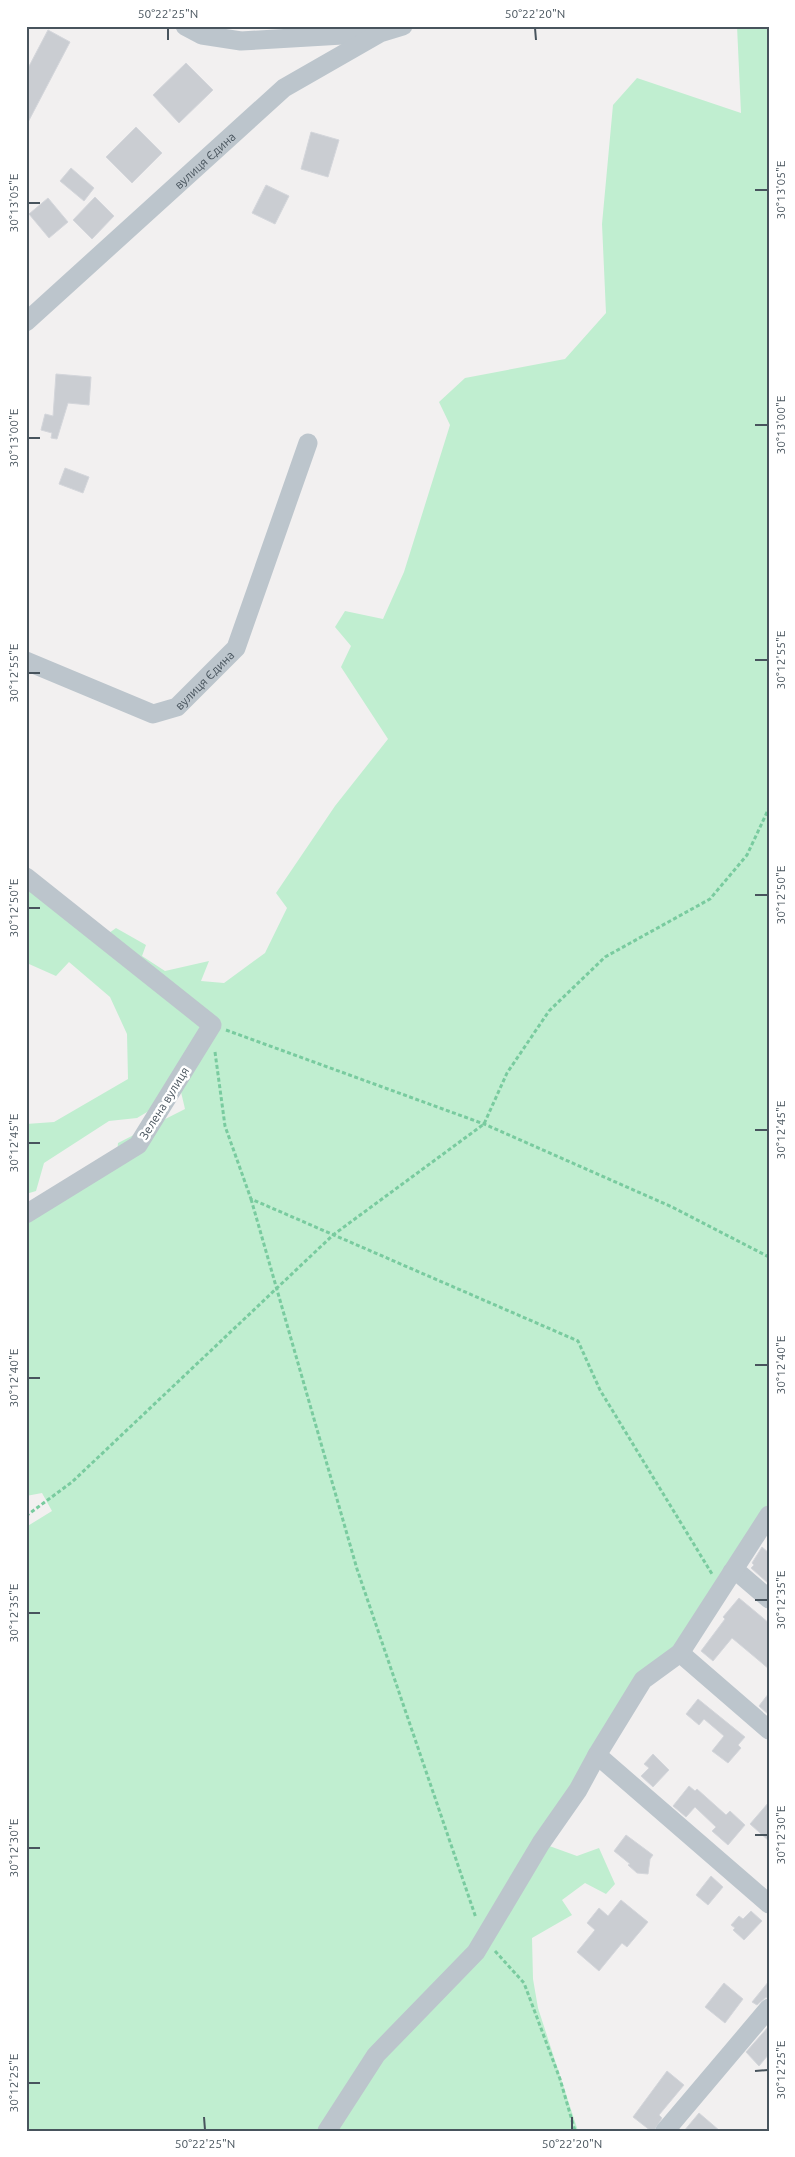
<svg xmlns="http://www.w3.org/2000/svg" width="795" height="2157" viewBox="0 0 795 2157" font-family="Ubuntu,sans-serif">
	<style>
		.green { fill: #c0eed0 }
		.building { fill: #cacdd2; stroke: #d4d6db }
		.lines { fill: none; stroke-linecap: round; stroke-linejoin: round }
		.path { stroke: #79cb9f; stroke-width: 3; stroke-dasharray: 4 2.5; stroke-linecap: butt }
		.street { stroke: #bcc5cc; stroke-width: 19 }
		.ticks { fill: none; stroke: #48545d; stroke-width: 2 }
		.labels { text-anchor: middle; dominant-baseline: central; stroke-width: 5; stroke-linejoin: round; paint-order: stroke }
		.street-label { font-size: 12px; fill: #48545d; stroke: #fff }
		.neatline { fill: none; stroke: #48545d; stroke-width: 2 }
		.ticks-label { font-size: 12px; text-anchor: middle; fill: #48545d }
	</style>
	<rect width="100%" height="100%" fill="#f2f0f0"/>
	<polygon class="green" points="737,26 769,26 769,1515 701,1622 643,1681 541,1843 577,1856 599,1848 615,1884 606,1894 585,1883 562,1900 572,1915 532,1938 533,1979 538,2008 578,2131 26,2131 26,1527 52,1511 42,1493 26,1496 26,1217 117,1154 118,1143 185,1109 181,1092 137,1118 109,1121 44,1163 36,1191 26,1194 26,1124 54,1122 128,1079 127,1034 110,997 69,962 56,976 29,964 26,961 26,882 98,941 116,928 146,945 142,956 165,971 209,961 201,981 224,983 265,953 287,908 276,893 335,806 388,739 341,667 351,646 335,627 345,611 383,619 404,572 450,425 439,402 465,378 565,359 606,313 602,224 613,105 637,78 741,113"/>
	<g class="building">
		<polygon points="48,30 70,42 26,126 26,72"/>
		<polygon points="186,63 213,90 179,123 153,95"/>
		<polygon points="136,127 162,153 132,183 106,157"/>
		<polygon points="311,132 339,140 328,177 301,169"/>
		<polygon points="71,168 94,188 84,201 60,181"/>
		<polygon points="266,185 289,196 275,224 252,213"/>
		<polygon points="95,197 114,216 92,239 73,220"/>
		<polygon points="48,198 68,222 49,238 29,214"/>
		<polygon points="56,374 91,377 89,405 68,403 57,439 51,438 52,433 41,430 45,414 53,416"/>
		<polygon points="65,468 89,477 83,493 59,484"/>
		<polygon points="762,1547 769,1553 769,1584 751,1568 754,1565 752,1563"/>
		<polygon points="739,1598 769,1623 769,1669 732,1638 713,1661 701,1651 725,1619 723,1617"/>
		<polygon points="769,1693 769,1715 759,1706"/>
		<polygon points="698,1699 745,1737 738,1745 741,1748 728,1763 712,1751 724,1736 704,1719 699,1725 686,1714"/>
		<polygon points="653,1754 669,1770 653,1787 641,1776 649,1768 644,1764"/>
		<polygon points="689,1786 695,1791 697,1789 726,1815 730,1811 745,1825 728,1845 712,1831 716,1827 695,1807 686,1817 673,1806"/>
		<polygon points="769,1802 769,1841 750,1824"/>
		<polygon points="626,1835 653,1855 650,1859 648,1874 637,1873 628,1865 630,1864 614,1851"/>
		<polygon points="711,1876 723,1887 708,1905 696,1895"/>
		<polygon points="621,1900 648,1922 627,1947 622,1943 599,1971 577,1952 595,1930 587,1923 599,1908 608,1916"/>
		<polygon points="751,1911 762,1921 744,1940 733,1930 735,1928 731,1925 739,1916 743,1919"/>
		<polygon points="769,1981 769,1997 765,1998 757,2005 752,2002"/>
		<polygon points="724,1983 743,1999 725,2023 705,2007"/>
		<polygon points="769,2026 769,2054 759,2066 746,2052"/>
		<polygon points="667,2071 684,2085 659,2115 662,2118 654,2131 651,2131 633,2117"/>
		<polygon points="699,2113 720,2131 684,2131"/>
	</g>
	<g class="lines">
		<g class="path">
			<polyline points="226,1030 484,1124 672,1207 769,1257"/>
			<polyline points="215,1052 225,1126 251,1199 578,1341 600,1390 712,1574"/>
			<polyline points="251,1199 357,1569 476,1918"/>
			<polyline points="26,1516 72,1482 333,1235 484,1124 507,1073 549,1011 605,957 710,899 747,855 769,808"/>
			<polyline points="495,1951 524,1983 560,2079 575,2131"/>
		</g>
		<g class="street">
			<polyline points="185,26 202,35 241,41 377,33"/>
			<path id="s1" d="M26,322L284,88L380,33L403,26"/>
			<path id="s2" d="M26,661L153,714L177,707L236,648L308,443"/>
			<polyline points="26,877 212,1025 138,1145 26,1214"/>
			<polyline points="732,1572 741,1575 769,1599"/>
			<polyline points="680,1653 769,1730"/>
			<polyline points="597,1755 769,1904"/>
			<polyline points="327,2131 376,2055 476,1952 541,1843 578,1790 597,1755 643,1680 680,1653 769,1515"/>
			<polyline points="665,2131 769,2008"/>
		</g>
	</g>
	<path class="ticks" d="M168,28V40M535,28L536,40M755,190H768M28,203H40M755,425H768M28,438H40M755,660H768M28,673H40M755,895H768M28,908H40M755,1130H768M28,1143H40M755,1365H768M28,1378H40M755,1600H768M28,1613H40M755,1835H768M28,1848H40M755,2071L768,2070M28,2083H40M204,2117L205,2130M572,2117V2130"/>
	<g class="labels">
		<g class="street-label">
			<text stroke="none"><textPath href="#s1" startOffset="241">вулиця Єдина</textPath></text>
			<text stroke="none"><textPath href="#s2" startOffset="201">вулиця Єдина</textPath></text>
			<text transform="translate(164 1103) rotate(-58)">Зелена вулиця</text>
		</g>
	</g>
	<rect width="795" height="2157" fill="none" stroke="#ffffff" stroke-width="55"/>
	<rect x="28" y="28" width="740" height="2102" class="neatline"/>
	<g class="ticks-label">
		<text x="168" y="18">50°22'25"N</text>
		<text x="535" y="18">50°22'20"N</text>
		<text transform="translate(781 190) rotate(-90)" y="4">30°13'05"E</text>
		<text transform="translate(14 203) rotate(-90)" y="4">30°13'05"E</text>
		<text transform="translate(781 425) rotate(-90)" y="4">30°13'00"E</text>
		<text transform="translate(14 438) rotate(-90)" y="4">30°13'00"E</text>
		<text transform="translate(781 660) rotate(-90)" y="4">30°12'55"E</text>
		<text transform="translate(14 673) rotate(-90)" y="4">30°12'55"E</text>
		<text transform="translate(781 895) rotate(-90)" y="4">30°12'50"E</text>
		<text transform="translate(14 908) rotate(-90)" y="4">30°12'50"E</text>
		<text transform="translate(781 1130) rotate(-90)" y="4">30°12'45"E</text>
		<text transform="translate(14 1143) rotate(-90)" y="4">30°12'45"E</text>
		<text transform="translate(781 1365) rotate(-90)" y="4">30°12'40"E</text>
		<text transform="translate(14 1378) rotate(-90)" y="4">30°12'40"E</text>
		<text transform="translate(781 1600) rotate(-90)" y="4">30°12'35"E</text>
		<text transform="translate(14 1613) rotate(-90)" y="4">30°12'35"E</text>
		<text transform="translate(781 1835) rotate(-90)" y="4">30°12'30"E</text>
		<text transform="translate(14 1848) rotate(-90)" y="4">30°12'30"E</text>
		<text transform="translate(781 2070) rotate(-90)" y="4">30°12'25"E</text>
		<text transform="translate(14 2083) rotate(-90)" y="4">30°12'25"E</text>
		<text x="205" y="2148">50°22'25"N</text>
		<text x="572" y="2148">50°22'20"N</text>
	</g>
</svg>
